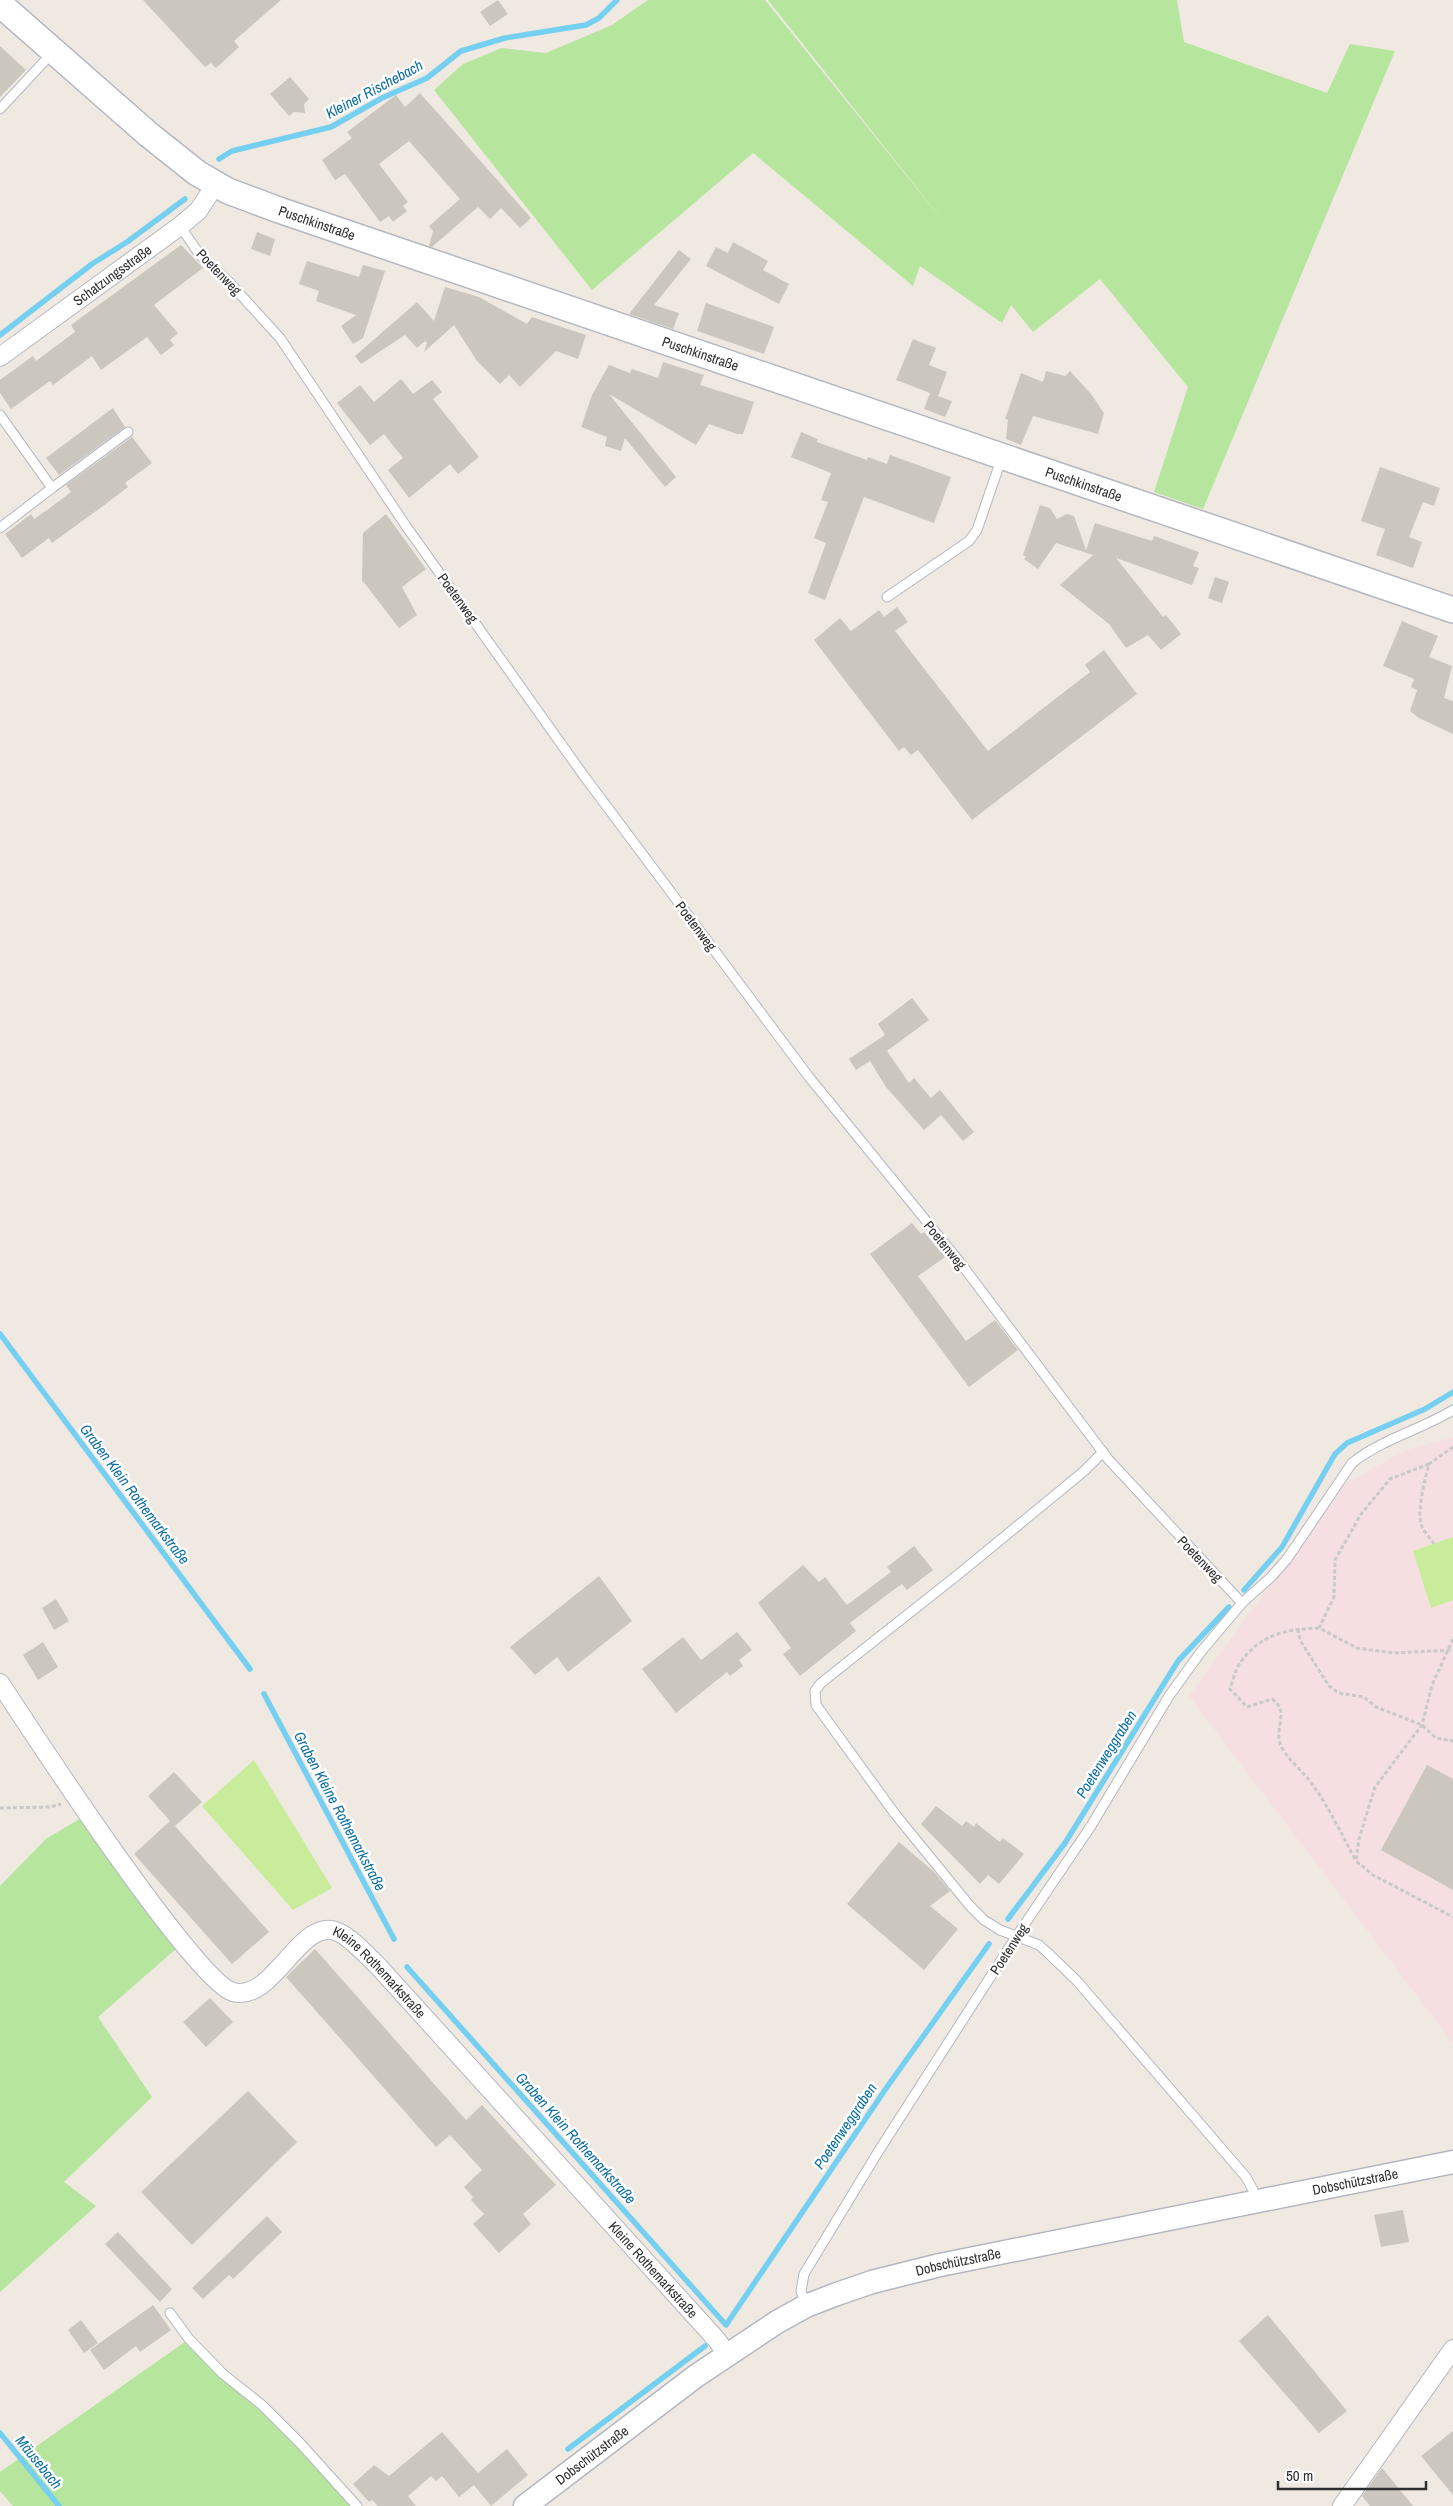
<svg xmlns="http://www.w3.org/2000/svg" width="1453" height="2506" viewBox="0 0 1453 2506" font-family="'Archivo Narrow',sans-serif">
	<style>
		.medical { fill: #f5dfe0 }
		.green { fill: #b6e59e }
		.pitch { fill: #c9ec9a }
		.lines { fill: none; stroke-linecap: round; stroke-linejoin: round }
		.stream { stroke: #75cff0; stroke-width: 5.5 }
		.building { fill: #cbc7bf }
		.service-casing { stroke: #b4b7c1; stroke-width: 11 }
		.minor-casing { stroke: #b4b7c1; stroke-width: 20 }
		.tertiary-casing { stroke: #b4b7c1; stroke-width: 25 }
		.secondary-casing { stroke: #b4b7c1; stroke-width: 28 }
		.path { stroke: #c9c9c9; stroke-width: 3; stroke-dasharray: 4 2.5; stroke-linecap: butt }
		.service { stroke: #fff; stroke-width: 9 }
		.minor { stroke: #fff; stroke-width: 18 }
		.tertiary { stroke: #fff; stroke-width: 22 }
		.secondary { stroke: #fff; stroke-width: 25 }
		.labels { text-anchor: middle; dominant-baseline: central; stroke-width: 5; stroke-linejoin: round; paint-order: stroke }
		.street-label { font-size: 14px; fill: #2e2e2e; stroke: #fff }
		.water-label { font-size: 15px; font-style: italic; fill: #0d6fa3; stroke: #fff }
	</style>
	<rect width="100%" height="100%" fill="#efe9e1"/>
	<polygon class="medical" points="1453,1437 1453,2043 1189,1696 1344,1485 1404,1451"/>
	<g class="green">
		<polygon points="648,0 765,0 951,231 768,0 1177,0 1184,42 1327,93 1350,44 1395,51 1203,509 1154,492 1188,387 1100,279 1033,332 1011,305 1002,323 920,266 913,286 753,153 592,290 434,90 463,64 502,48 546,53 612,25"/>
		<polygon points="81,1818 177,1948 98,2017 152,2097 64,2182 96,2206 0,2292 0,1886 46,1839"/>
		<polygon points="189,2339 300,2443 357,2506 13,2506 0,2491 0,2472"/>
	</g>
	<g class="pitch">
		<polygon points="1453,1537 1453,1600 1431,1608 1413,1551"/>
		<polygon points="254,1760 332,1888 293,1910 202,1806"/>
	</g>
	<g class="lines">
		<g class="stream">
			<polyline points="219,159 232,151 331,127 382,98 427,78 461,51 505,38 586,25 599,18 617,0"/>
			<polyline points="0,335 92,264 127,242 185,199"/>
			<polyline points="0,1334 250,1669"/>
			<polyline points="1244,1590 1282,1547 1335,1454 1347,1443 1425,1409 1453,1392"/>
			<polyline points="264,1694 394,1939"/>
			<polyline points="1008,1919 1065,1843 1178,1661 1229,1607"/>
			<polyline points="407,1967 726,2325 887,2087 989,1944"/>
			<polyline points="0,2433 59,2506"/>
			<polyline points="568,2449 705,2346"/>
		</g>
	</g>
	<g class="building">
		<polygon points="143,0 281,0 234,41 239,47 216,68 211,63 205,67"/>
		<polygon points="498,0 508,14 490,26 480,12"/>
		<polygon points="0,46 26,70 0,97"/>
		<polygon points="290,77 309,99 304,104 305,113 294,112 289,116 270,94"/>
		<polygon points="420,93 531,218 520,228 501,208 490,219 478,207 432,247 429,246 433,231 429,226 460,199 409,141 379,164 408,202 403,206 407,211 393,222 389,216 380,222 345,174 335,180 322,160 352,138 347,132 396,95 405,107"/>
		<polygon points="257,232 275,239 270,256 251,249"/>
		<polygon points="733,242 768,261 763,270 789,284 779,304 706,266 716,247 728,253"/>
		<polygon points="181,245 203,268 154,305 178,333 170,340 174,345 161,355 147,337 101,370 92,356 53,385 50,381 11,409 0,393 0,380 33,356 36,361 48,352 75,332 71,325"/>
		<polygon points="679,250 691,259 654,305 679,313 673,329 629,314"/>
		<polygon points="307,261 359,277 363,265 385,271 363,338 353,344 341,326 356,315 316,301 319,291 299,284"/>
		<polygon points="445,287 479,297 527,324 532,317 586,335 578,359 556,351 520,387 509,375 500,384 477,361 454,325 424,352 427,343 425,341 417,348 405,335 361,364 355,356 417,302 434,321"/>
		<polygon points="706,303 774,327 764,354 697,331"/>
		<polygon points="913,339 936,348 929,365 947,372 938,396 952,401 945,417 924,409 930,393 896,380"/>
		<polygon points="663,362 704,375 700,385 754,402 743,434 737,434 709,424 696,445 609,394 676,477 665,487 625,438 621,451 605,446 607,437 581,427 592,395 609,365 630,373 632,369 658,378"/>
		<polygon points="1046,371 1065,376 1070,371 1091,394 1104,413 1098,434 1033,416 1021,445 1006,439 1008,420 1005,419 1021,373 1043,382"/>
		<polygon points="401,379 413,394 432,380 442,392 433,399 479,457 458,474 450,464 409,498 388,470 403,458 384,434 370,445 337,403 360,385 374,402"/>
		<polygon points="113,408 125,427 59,475 46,458"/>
		<polygon points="801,432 818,439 817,442 867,460 868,457 887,464 890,455 951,477 934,523 864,497 825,600 808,593 826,543 814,538 828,502 821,500 831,473 791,457"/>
		<polygon points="132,437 152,463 125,483 128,487 103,506 52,543 49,538 22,558 5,534 31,514 34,519 47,510 71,492 66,485"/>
		<polygon points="1380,467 1440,488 1434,506 1423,502 1409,537 1422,542 1413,568 1376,555 1385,529 1361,521"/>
		<polygon points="1040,505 1050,508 1057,519 1067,514 1074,516 1086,550 1095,523 1152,541 1154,536 1199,552 1193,566 1199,568 1192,585 1116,558 1163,617 1166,615 1181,634 1161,650 1148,635 1126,648 1109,624 1060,585 1093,555 1056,543 1038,569 1024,559 1026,557 1023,555"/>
		<polygon points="386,514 426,569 402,587 417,615 399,628 362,580 363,533"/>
		<polygon points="1215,577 1229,582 1222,603 1208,598"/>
		<polygon points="897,607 908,622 895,631 988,751 1090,672 1085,665 1104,650 1137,694 972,820 918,750 911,755 904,747 899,751 814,640 840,618 851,631 879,610 884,617"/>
		<polygon points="1402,621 1438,636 1429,657 1452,666 1444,698 1453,701 1453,734 1419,718 1410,711 1417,690 1411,687 1414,679 1383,666"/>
		<polygon points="912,998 929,1020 887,1051 909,1083 914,1078 931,1098 940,1090 974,1132 963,1141 941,1115 924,1130 886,1087 870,1061 856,1070 849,1059 885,1035 878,1024"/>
		<polygon points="912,1223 921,1234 924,1232 945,1257 918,1276 966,1341 995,1320 1018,1350 969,1387 870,1254"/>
		<polygon points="914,1546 933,1570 907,1590 902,1584 896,1588 850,1623 856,1631 800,1676 783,1654 791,1648 758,1603 803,1565 819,1582 825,1577 847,1605 891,1572 887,1567"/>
		<polygon points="599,1576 632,1621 568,1672 557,1657 535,1675 510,1647"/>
		<polygon points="56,1599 69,1621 54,1630 42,1608"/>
		<polygon points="737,1632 752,1650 739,1660 743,1666 730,1676 727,1672 676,1713 642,1669 683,1637 701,1660"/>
		<polygon points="43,1642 58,1667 38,1680 23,1655"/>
		<polygon points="1427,1765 1453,1779 1453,1890 1381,1850"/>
		<polygon points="174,1772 202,1802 175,1826 269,1932 232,1964 134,1854 170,1821 148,1796"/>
		<polygon points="936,1806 962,1826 966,1821 974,1827 976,1823 1000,1842 1003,1838 1024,1854 999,1884 988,1875 980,1884 921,1824"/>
		<polygon points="899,1842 933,1871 950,1891 930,1906 958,1929 924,1970 847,1904"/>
		<polygon points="315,1949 466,2120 482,2105 556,2185 523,2214 531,2224 499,2253 473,2224 484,2214 471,2200 473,2197 464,2187 482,2170 450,2135 436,2147 286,1977"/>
		<polygon points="210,1998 233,2022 206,2047 183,2022"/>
		<polygon points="248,2091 297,2142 192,2245 141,2192"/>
		<polygon points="1403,2210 1409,2242 1381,2247 1374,2215"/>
		<polygon points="267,2216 282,2232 233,2279 229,2275 203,2299 192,2288"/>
		<polygon points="118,2232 172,2289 160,2302 105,2244"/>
		<polygon points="153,2305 171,2330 140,2352 136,2346 104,2370 90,2350"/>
		<polygon points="1268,2315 1347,2411 1319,2433 1239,2341"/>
		<polygon points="81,2320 98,2343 84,2353 68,2330"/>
		<polygon points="1453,2431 1453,2495 1421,2456"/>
		<polygon points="442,2432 478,2473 507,2449 528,2475 491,2506 474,2485 459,2497 442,2476 436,2481 431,2476 408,2496 416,2506 378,2506 372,2500 369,2502 353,2484 374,2465 389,2476"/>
		<polygon points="1382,2468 1413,2506 1370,2506 1362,2496"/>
	</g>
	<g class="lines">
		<defs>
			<g id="service">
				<polyline points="0,109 53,52"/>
				<path d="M180,226L200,255L228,281L280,338L406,526L584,776L809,1077L959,1261L1108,1459L1242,1603L1271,1577L1287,1559L1352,1463C1382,1439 1420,1430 1453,1410"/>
				<polyline points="0,415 52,488 128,432"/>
				<polyline points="0,528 52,488"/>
				<polyline points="887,597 969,541 977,530 1002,457"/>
				<polyline points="1103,1452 1083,1472 960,1573 821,1683 815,1691 816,1705 895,1814 970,1906 984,1920 1000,1930 1039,1945 1048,1953 1077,1981 1246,2177 1253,2190 1256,2202"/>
				<polyline points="806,2305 801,2291 804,2274 878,2152 1016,1937 1091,1826 1169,1696 1200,1653 1242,1603"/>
				<polyline points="170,2313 189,2339 223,2374 262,2405 300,2443 357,2506"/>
			</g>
			<g id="minor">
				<path id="s1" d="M0,357L180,226L198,211L216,184"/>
				<path id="s2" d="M0,1683C30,1729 196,1983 233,1992C274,2003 300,1915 338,1932C353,1939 366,1955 378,1966L716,2339L727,2354"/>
				<polyline points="1342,2506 1453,2349"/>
			</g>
			<g id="tertiary">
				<path id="s3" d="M525,2506L696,2376L777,2322L806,2306L837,2294L872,2282L940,2265L1453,2162"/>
			</g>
			<g id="secondary">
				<path id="s4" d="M0,4L148,134L197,173L228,191L279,210L1453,610"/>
			</g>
		</defs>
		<use href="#service" class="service-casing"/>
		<use href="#minor" class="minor-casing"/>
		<use href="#tertiary" class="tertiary-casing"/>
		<use href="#secondary" class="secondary-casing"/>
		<g class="path">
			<polyline points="1429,1464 1390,1479 1361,1514 1335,1560 1334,1597 1319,1628 1357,1648 1393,1653 1453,1650"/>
			<path d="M1434,1544C1430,1538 1423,1531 1421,1524C1417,1510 1425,1478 1429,1464L1453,1447"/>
			<path d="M1319,1628C1287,1629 1260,1634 1240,1663C1235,1670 1233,1681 1230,1689L1247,1707L1272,1699C1291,1712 1272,1730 1282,1748C1289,1761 1303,1771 1312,1784C1329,1807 1342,1835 1356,1861"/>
			<polyline points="1298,1629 1300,1640 1322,1675 1329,1686 1339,1693 1364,1697 1376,1707 1422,1725 1436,1738 1453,1741"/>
			<polyline points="1453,1639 1432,1685 1422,1725 1375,1787 1359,1839 1356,1861 1373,1875 1453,1917"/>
			<polyline points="0,1808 50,1807 61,1804"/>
		</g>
		<use href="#service" class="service"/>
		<use href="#minor" class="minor"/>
		<use href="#tertiary" class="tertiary"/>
		<use href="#secondary" class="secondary"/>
	</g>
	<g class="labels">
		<g class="street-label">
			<text stroke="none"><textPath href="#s4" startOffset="390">Puschkinstraße</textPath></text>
			<text transform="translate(219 272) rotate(46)">Poetenweg</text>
			<text stroke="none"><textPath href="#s1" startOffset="139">Schatzungsstraße</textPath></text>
			<text stroke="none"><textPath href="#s4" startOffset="795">Puschkinstraße</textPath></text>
			<text stroke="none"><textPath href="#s4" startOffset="1200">Puschkinstraße</textPath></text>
			<text transform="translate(458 598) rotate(54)">Poetenweg</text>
			<text transform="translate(696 926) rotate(53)">Poetenweg</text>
			<text transform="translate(945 1245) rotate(51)">Poetenweg</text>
			<text transform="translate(1200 1559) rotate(46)">Poetenweg</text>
			<text transform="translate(1009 1949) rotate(-57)">Poetenweg</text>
			<text stroke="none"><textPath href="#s2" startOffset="575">Kleine Rothemarkstraße</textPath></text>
			<text stroke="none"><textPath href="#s3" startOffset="909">Dobschützstraße</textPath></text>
			<text stroke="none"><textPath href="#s3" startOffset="504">Dobschützstraße</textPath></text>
			<text stroke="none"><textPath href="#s2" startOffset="980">Kleine Rothemarkstraße</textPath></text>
			<text stroke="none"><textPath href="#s3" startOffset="84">Dobschützstraße</textPath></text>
		</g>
		<g class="water-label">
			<text transform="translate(374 89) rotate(-28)">Kleiner Rischebach</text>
			<text transform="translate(135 1494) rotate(53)">Graben Klein Rothemarkstraße</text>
			<text transform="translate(1106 1754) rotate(-58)">Poetenweggraben</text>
			<text transform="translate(340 1811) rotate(62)">Graben Kleine Rothemarkstraße</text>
			<text transform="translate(845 2126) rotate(-56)">Poetenweggraben</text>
			<text transform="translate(576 2138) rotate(48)">Graben Klein Rothemarkstraße</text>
			<text transform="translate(39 2462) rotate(51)">Mäusebach</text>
		</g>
	</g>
	<path d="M1278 2481v8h148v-8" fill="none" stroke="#2e2e2e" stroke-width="2.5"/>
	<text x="1286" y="2481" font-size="15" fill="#2e2e2e" stroke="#ffffff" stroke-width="4" paint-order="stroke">50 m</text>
</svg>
